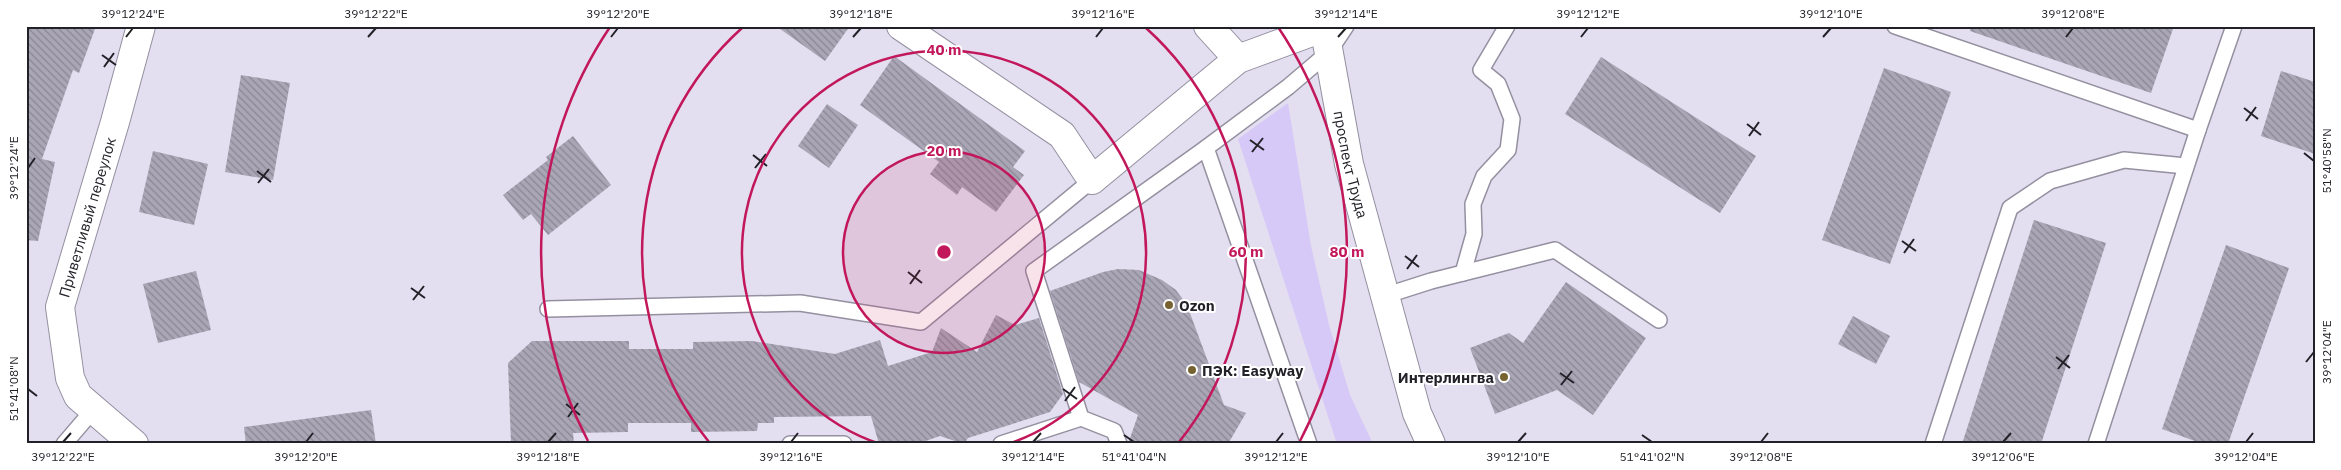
<svg xmlns="http://www.w3.org/2000/svg" width="2341" height="470" viewBox="0 0 2341 470" font-family="'IBM Plex Sans',sans-serif">
	<style>
		.green { fill: #d6c8f7 }
		.building { fill: url(#building-back-hatch) }
		.lines { fill: none; stroke-linecap: round; stroke-linejoin: round }
		.service-casing { stroke: #9490a0; stroke-width: 18 }
		.minor-casing { stroke: #9490a0; stroke-width: 30 }
		.secondary-casing { stroke: #9490a0; stroke-width: 30 }
		.service { stroke: #fff; stroke-width: 15 }
		.minor { stroke: #fff; stroke-width: 28 }
		.secondary { stroke: #fff; stroke-width: 28 }
		.ticks { fill: none; stroke: #232128; stroke-width: 2 }
		.ring { fill: none; stroke: #c2185b; stroke-width: 2.5 }
		.poi-dot { fill: #766331; stroke: #fff; stroke-width: 2 }
		.labels { text-anchor: middle; dominant-baseline: central; stroke-width: 4; stroke-linejoin: round; paint-order: stroke }
		.street-label { font-size: 15px; fill: #232128; stroke: #fff }
		.poi-label { font-size: 15px; font-weight: bold; fill: #232128; stroke: #fff; text-anchor: start }
		.centre { fill: #c2185b; stroke: #fff; stroke-width: 2.5 }
		.ring-label { font-size: 15px; text-anchor: middle; font-weight: bold; fill: #c2185b; stroke: #fff; stroke-width: 4; stroke-linejoin: round; paint-order: stroke }
		.neatline { fill: none; stroke: #232128; stroke-width: 2 }
		.ticks-label { font-size: 12px; text-anchor: middle; fill: #232128 }
	</style>
	<defs>
		<pattern id="building-back-hatch" width="6" height="6" patternUnits="userSpaceOnUse" patternTransform="scale(1.25)"><rect width="6" height="6" fill="#aaa6b6"/><path d="M-1 5l2 2M0 0l6 6M5-1l2 2" fill="none" stroke="#8a8794"/></pattern>
	</defs>
	<rect width="100%" height="100%" fill="#e3def0"/>
	<polygon class="green" points="1288,103 1311,246 1329,325 1350,395 1373,444 1337,444 1238,139"/>
	<g class="building">
		<polygon points="26,26 96,26 79,73 73,70 42,159 55,162 38,241 26,240"/>
		<polygon points="776,26 850,26 825,61"/>
		<polygon points="1971,26 2174,26 2151,93 1970,31"/>
		<polygon points="894,56 1025,151 1013,167 1024,175 996,212 962,187 957,195 930,174 939,162 860,105"/>
		<polygon points="1601,57 1756,156 1720,213 1565,114"/>
		<polygon points="1884,68 1951,92 1890,264 1822,240"/>
		<polygon points="2281,71 2315,82 2315,154 2261,136"/>
		<polygon points="241,75 290,83 273,180 225,172"/>
		<polygon points="827,104 858,125 829,168 798,146"/>
		<polygon points="573,136 611,185 548,235 531,214 523,220 503,195 548,160 546,157"/>
		<polygon points="153,151 208,164 194,225 139,212"/>
		<polygon points="2034,220 2106,243 2041,444 1962,444"/>
		<polygon points="2226,245 2289,268 2228,444 2203,444 2162,429"/>
		<polygon points="1118,269 1139,270 1162,280 1176,290 1187,305 1224,405 1246,413 1228,444 1128,444 1138,415 1079,382 1050,291 1103,272"/>
		<polygon points="196,271 211,330 158,343 143,284"/>
		<polygon points="1566,282 1646,338 1593,415 1557,390 1495,414 1470,348 1509,333 1523,343"/>
		<polygon points="996,315 1015,325 1039,318 1063,394 1050,412 968,438 964,444 940,436 917,444 879,444 871,416 774,417 774,423 758,423 757,431 691,432 691,423 628,423 628,432 573,433 574,444 511,444 508,363 532,341 629,341 629,349 693,349 693,342 752,341 835,354 880,340 888,366 932,352 941,328 977,352"/>
		<polygon points="1853,316 1890,336 1876,364 1838,344"/>
		<polygon points="371,410 376,444 246,444 244,427"/>
	</g>
	<g class="lines">
		<defs>
			<g id="service">
				<polyline points="1895,26 2198,130"/>
				<polyline points="1463,273 1474,234 1473,204 1484,176 1508,150 1512,119 1498,84 1481,70 1507,26"/>
				<polyline points="1384,296 1431,281 1555,250 1659,320"/>
				<polyline points="548,309 800,303 921,322 1092,180"/>
				<polyline points="64,444 94,409"/>
				<polyline points="790,444 844,444"/>
				<polyline points="1001,444 1081,418"/>
				<polyline points="1119,444 1114,431 1081,418 1034,271 1206,148"/>
				<polyline points="1309,444 1206,148 1288,87 1328,53 1346,26"/>
				<polyline points="1933,444 2010,208 2050,181 2124,160 2186,166"/>
				<polyline points="2096,444 2198,130 2234,26"/>
			</g>
			<g id="minor">
				<polyline points="901,26 1062,135 1092,180 1238,59 1325,27"/>
				<polyline points="1208,26 1238,59"/>
				<path id="s1" d="M134,444L78,396L70,378L60,307L115,122L141,26"/>
			</g>
			<g id="secondary">
				<path id="s2" d="M1324,26L1349,164L1417,413L1431,444"/>
			</g>
		</defs>
		<use href="#service" class="service-casing"/>
		<use href="#minor" class="minor-casing"/>
		<use href="#secondary" class="secondary-casing"/>
		<use href="#service" class="service"/>
		<use href="#minor" class="minor"/>
		<use href="#secondary" class="secondary"/>
	</g>
	<path class="ticks" d="M126,37L133,28M368,37L376,28M611,37L618,28M853,37L861,28M1096,37L1103,28M1338,37L1346,28M1581,37L1588,28M1823,37L1831,28M2066,37L2073,28M102,55L116,65M104,67L114,53M2244,108L2258,119M2246,121L2256,107M1747,124L1761,135M1749,136L1759,122M1250,140L1264,150M1252,152L1263,138M2304,153L2314,161M753,155L767,166M28,168L35,158M755,168L766,154M257,171L271,182M258,183L269,169M1902,241L1916,251M1904,253L1914,239M1405,256L1419,267M1407,269L1417,255M908,272L922,283M910,284L920,270M411,288L425,298M413,300L424,286M2056,357L2070,368M2306,362L2314,352M2058,369L2069,355M1560,373L1574,383M1561,385L1572,371M28,389L37,396M1063,389L1077,399M1065,401L1075,387M566,404L580,415M568,417L578,403M1124,435L1134,442M1642,435L1652,442M63,442L71,433M306,442L313,433M548,442L556,433M791,442L798,433M1033,442L1041,433M1276,442L1283,433M1518,442L1526,433M1761,442L1768,433M2003,442L2011,433M2246,442L2253,433"/>
	<circle cx="944" cy="252" r="101" fill="#c2185b" fill-opacity=".12"/>
	<g class="ring">
		<circle cx="944" cy="252" r="101"/>
		<path d="M880 444A202 202 0 1 1 1008 444"/>
		<path d="M709 442A302 302 0 0 1 742 28M1146 28A302 302 0 0 1 1179 442"/>
		<path d="M588 441A403 403 0 0 1 610 27M1278 27A403 403 0 0 1 1300 441"/>
	</g>
	<g class="poi-dot">
		<circle cx="1169" cy="305" r="5"/>
		<circle cx="1192" cy="370" r="5"/>
		<circle cx="1504" cy="377" r="5"/>
	</g>
	<g class="labels">
		<g class="street-label">
			<text stroke="none"><textPath href="#s2" startOffset="141">проспект Труда</textPath></text>
			<text stroke="none"><textPath href="#s1" startOffset="259">Приветливый переулок</textPath></text>
		</g>
		<g class="poi-label">
			<text x="1179" y="305">Ozon</text>
			<text x="1202" y="370">ПЭК: Easyway</text>
			<text x="1494" y="377" text-anchor="end">Интерлингва</text>
		</g>
	</g>
	<circle cx="944" cy="252" r="8" class="centre"/>
	<g class="ring-label">
		<text x="944" y="55">40 m</text>
		<text x="944" y="156">20 m</text>
		<text x="1246" y="257">60 m</text>
		<text x="1347" y="257">80 m</text>
	</g>
	<rect width="2341" height="470" fill="none" stroke="#ffffff" stroke-width="55"/>
	<rect x="28" y="28" width="2286" height="414" class="neatline"/>
	<g class="ticks-label">
		<text x="133" y="18">39°12'24"E</text>
		<text x="376" y="18">39°12'22"E</text>
		<text x="618" y="18">39°12'20"E</text>
		<text x="861" y="18">39°12'18"E</text>
		<text x="1103" y="18">39°12'16"E</text>
		<text x="1346" y="18">39°12'14"E</text>
		<text x="1588" y="18">39°12'12"E</text>
		<text x="1831" y="18">39°12'10"E</text>
		<text x="2073" y="18">39°12'08"E</text>
		<text transform="translate(2327 161) rotate(-90)" y="4">51°40'58"N</text>
		<text transform="translate(14 168) rotate(-90)" y="4">39°12'24"E</text>
		<text transform="translate(2327 352) rotate(-90)" y="4">39°12'04"E</text>
		<text transform="translate(14 389) rotate(-90)" y="4">51°41'08"N</text>
		<text x="63" y="461">39°12'22"E</text>
		<text x="306" y="461">39°12'20"E</text>
		<text x="548" y="461">39°12'18"E</text>
		<text x="791" y="461">39°12'16"E</text>
		<text x="1033" y="461">39°12'14"E</text>
		<text x="1134" y="461">51°41'04"N</text>
		<text x="1276" y="461">39°12'12"E</text>
		<text x="1518" y="461">39°12'10"E</text>
		<text x="1652" y="461">51°41'02"N</text>
		<text x="1761" y="461">39°12'08"E</text>
		<text x="2003" y="461">39°12'06"E</text>
		<text x="2246" y="461">39°12'04"E</text>
	</g>
</svg>
